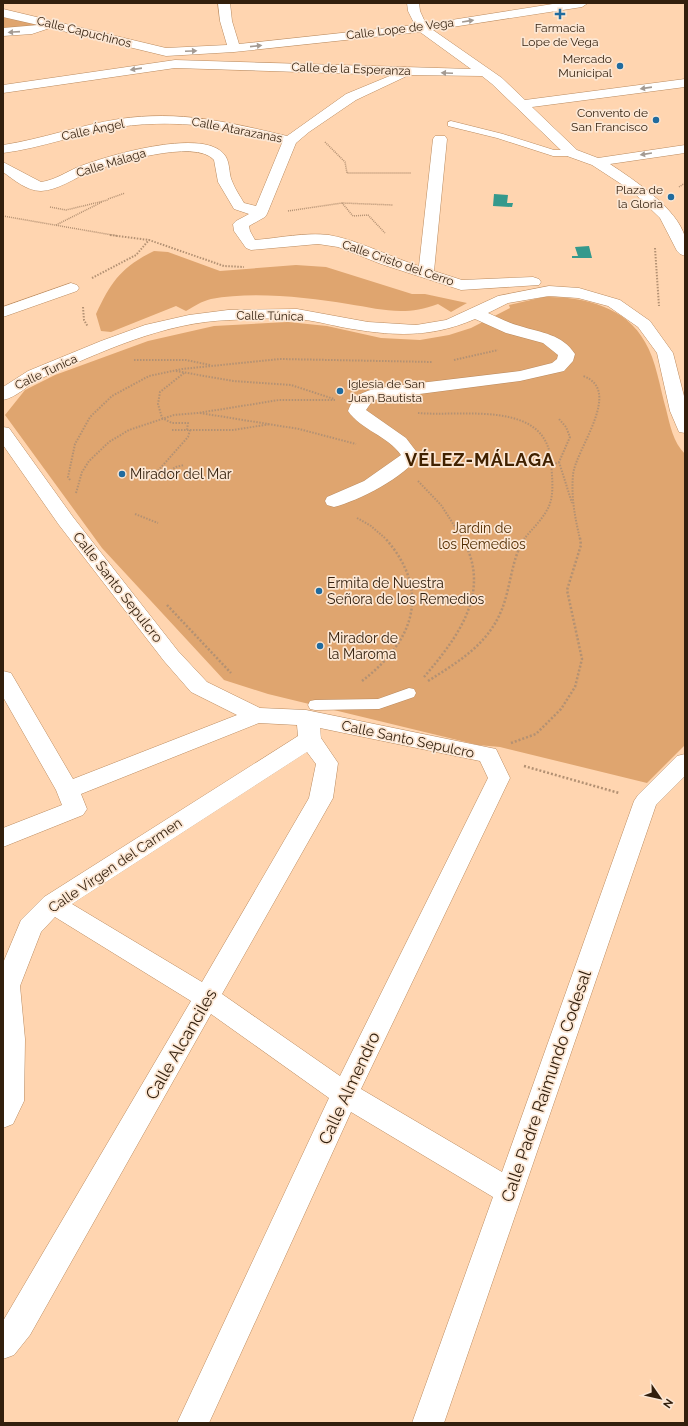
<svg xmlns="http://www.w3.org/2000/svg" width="688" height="1426" viewBox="0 0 688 1426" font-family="Raleway,sans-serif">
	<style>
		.green { fill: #dfa56f }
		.water { fill: #35998c }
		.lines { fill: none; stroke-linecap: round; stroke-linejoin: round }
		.lane-casing { stroke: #bb8b5f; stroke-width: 1 }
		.street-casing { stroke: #bb8b5f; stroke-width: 1 }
		.path-far2 { stroke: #b39173; stroke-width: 1.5; stroke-dasharray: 1 1; stroke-linecap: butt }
		.path-far1 { stroke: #b39173; stroke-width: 2; stroke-dasharray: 1.5 1.5; stroke-linecap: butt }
		.path { stroke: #b39173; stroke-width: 2.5; stroke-dasharray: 2 2; stroke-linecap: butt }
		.lane { fill: #fff; fill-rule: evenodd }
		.street { fill: #fff; fill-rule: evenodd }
		.oneway { fill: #a39a92 }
		.poi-dot { fill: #206b9e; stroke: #fce7d4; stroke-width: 1.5 }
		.labels { text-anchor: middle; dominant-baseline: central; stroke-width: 3.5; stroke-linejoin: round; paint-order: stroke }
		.far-poi-label { font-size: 12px; fill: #321f0d; stroke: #fce7d4; text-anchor: end }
		.far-street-label { font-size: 12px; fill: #321f0d; stroke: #fce7d4 }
		.poi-label { font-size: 14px; fill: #321f0d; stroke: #fce7d4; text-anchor: start }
		.park-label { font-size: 14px; fill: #522e04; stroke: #fce7d4 }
		.street-label { font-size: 14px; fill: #321f0d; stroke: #fce7d4 }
		.near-street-label { font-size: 17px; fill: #321f0d; stroke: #fce7d4 }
		.district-label { font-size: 18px; font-weight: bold; letter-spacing: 1px; fill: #402100; stroke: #fce7d4 }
	</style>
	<rect width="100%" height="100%" fill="#ffd5b0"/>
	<g class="green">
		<polygon points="3,17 36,24 37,26 3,29"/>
		<path d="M154,251L168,252L220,271L296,265L326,267L412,294H425L467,303L451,312L438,304C404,317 381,309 348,304C307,297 251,291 211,299C202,301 193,307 186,311L176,306L111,332L101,331L96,314C111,282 121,267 154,251Z"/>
		<path d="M544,297C581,296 626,306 645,342C656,360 660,388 666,409C670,425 673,442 685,454V745L647,783L500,747L478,745L268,694L224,680L102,548L5,415L25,390L55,375L148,341L214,326L288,322L327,326L381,338L420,340L449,335L471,328L510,308L509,305Z"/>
	</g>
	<g class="water">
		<polygon points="494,194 508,195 507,203 513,203 512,207 493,206"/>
		<polygon points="589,246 592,258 572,258 572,256 578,256 575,247"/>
	</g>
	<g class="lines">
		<defs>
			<g id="lane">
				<polygon points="451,121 503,134 554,150 572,150 577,153 572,156 553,156 497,138 448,126 448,122"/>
				<polygon points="409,688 414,689 416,693 414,697 379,709 315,710 310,709 308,705 310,701 315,700 378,699"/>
			</g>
			<g id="street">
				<path d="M218,3H230L232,21L239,44L415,25L408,11L407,3H419L420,11L426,24L559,3H588L582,7L433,30L502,78L525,100L685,79V87L532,107L577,150L598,158L685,145V153L610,164C634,180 677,208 685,237C686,242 685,250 685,256L680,254L677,251L660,218L632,191L592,165L567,156L492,84L482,76L409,75L356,100L309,132L296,143L267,214L265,217L249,226L250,231L255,240C279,238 306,232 329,235C358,240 390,257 419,266L433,139L435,136H445L447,139L434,271L462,280L533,277L539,279L541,282L539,285L461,290L381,264L338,247L318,244L251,250L246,248L234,231L233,224L236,221L249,214L234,209L218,182L214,160C195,138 113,164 90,172C74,178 59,190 41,191C27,191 14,180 3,172V162L41,182C55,180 66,172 78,167C106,156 200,128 223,153C231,161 228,172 232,181C235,189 240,196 244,203L256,206L282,143C262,138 241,131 220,128C187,123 152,122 119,127C80,133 42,148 3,153V145C42,139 80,125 119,119C180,110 228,122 287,136L346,94L392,75L175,68L3,93V85L175,60L471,69L420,32L234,52L166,56L50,28L32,34L3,36V28L38,25L3,17V9L166,48L227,45L220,21Z"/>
				<polygon points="71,283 77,285 79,288 77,291 3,317 3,307"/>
				<path d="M549,286L579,288L620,300L650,321L673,353L685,400V433L679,432L670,411L657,353L638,327L608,306L578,298L549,296L508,303L488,313C499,318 509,323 520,326C542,333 562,334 575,354L573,361L564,371L520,381L373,400L366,410L406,438L419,455C406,477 358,501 334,507L327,505L325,501L327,497L364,481L401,455C388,436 361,430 348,411C354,395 362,392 378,388L520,371L552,363L557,359L558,355L543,343L506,333L475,319C429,339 390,336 341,327C327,324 311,320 297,319C275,317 252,319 230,320C164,322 101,352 42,378C28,384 18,397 3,400V387L28,371L101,341L145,325L189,315L228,310L297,309L368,322L416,325L446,320L498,296Z"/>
				<path d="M3,427L9,428L73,517L178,651L207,682L260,708L306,710L496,749L510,778L361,1089L502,1172L634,801L638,795L677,756L685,754V776L656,805L444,1423H412L493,1197L351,1112L209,1423H177L329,1098L211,1014L30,1335L14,1355L3,1359V1321L191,1001L55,917L41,932L20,986L25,1039L24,1101L13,1124L3,1128V963L21,920L44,897L298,736L297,725L259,723L81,794L87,809L83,815L3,847V828L62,805L56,790L3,697V671L11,673L73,779L237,715L191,692L164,661L59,525L3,445ZM320,728L480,761L488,778L340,1076L222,994L333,798L338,763L321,738ZM307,752L316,764L309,798L202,982L72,904Z"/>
			</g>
		</defs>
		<use href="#lane" class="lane-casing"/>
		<use href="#street" class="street-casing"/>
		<g class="path-far2">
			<polyline points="325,142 345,162 347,173 411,173"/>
			<polyline points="679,187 685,183"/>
			<polyline points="108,199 125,193"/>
			<polyline points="342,203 353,216 368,215 385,233"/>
			<polyline points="50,207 66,210 108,200"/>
			<polyline points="288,211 342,203 393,205"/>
			<polyline points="3,216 118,236"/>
			<polyline points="56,225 102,202"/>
		</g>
		<g class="path-far1">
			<polyline points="110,235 149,240 224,266 244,267"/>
			<polyline points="655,248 659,306"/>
			<polyline points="92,278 136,255 149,240"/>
			<polyline points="83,307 84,320 88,327"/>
			<polyline points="134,360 186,360 210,365"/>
			<polyline points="454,360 498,350"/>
			<polyline points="176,371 233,381 291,385 334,399"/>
			<polyline points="184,373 160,392 158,404 162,418 172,423 188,423 187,430"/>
			<polyline points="200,413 299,429 356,444"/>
			<path d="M418,413C462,417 547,399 551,462C552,477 555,497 547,510C541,521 532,529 524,539"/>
			<polyline points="172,430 234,430 270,424"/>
			<polyline points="559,462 572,503"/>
			<polyline points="550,466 559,462 570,437 566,427 559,419"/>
			<polyline points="156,473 188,437 190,430"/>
			<polyline points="163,475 176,467 184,465"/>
			<polyline points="70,480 68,477 75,444 90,417 112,396 149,376 182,369 280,359 433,362"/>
			<polyline points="418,481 441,505 463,539"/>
			<polyline points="76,493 82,472 89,461 109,442 129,430 174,415 198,413 279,400 335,400"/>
			<polyline points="135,514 158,523"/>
			<polyline points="357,518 371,526 386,539"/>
			<path d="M580,539C575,518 571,497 573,475C575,450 624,390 583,376"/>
		</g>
		<g class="path">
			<polyline points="167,605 231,673"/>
			<path d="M424,677C458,637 493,591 462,538"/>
			<path d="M362,681C414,641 432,591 385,538"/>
			<path d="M428,681C466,657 496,639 507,593C512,574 514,554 525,538"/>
			<polyline points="511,743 536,734 561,709 575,687 582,659 567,590 581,545 580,538"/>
			<polyline points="524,766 619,793"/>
		</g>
		<use href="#lane" class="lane"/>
		<use href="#street" class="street"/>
	</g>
	<defs><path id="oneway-solid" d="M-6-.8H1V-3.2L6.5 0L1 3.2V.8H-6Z"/></defs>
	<g class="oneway">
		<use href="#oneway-solid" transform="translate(468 21) rotate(-9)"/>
		<use href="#oneway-solid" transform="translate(14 32) rotate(176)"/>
		<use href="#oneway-solid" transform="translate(256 46) rotate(-6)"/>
		<use href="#oneway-solid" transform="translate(191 51) rotate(-3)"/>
		<use href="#oneway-solid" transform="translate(136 69) rotate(172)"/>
		<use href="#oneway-solid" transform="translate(447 73) rotate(-178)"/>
		<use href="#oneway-solid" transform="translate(646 88) rotate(172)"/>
		<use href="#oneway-solid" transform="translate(646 154) rotate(171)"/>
	</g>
	<g class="poi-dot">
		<path d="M558 8h4v4h4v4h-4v4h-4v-4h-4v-4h4z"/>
		<circle cx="620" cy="66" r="4"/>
		<circle cx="656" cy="120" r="4"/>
		<circle cx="671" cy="197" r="4"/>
		<circle cx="340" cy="391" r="4"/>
		<circle cx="122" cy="474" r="4"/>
		<circle cx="319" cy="591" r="4"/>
		<circle cx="320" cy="646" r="4"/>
	</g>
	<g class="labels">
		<g class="far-poi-label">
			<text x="560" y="28" text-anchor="middle">Farmacia<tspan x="560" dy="14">Lope de Vega</tspan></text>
			<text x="612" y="59">Mercado<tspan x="612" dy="14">Municipal</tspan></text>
			<text x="648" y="113">Convento de<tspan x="648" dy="14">San Francisco</tspan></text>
			<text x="663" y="190">Plaza de<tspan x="663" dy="14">la Gloria</tspan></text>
			<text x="348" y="384" text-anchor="start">Iglesia de San<tspan x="348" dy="14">Juan Bautista</tspan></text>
		</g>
		<g class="far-street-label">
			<text transform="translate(400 29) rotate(-7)">Calle Lope de Vega</text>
			<text transform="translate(84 32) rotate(14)">Calle Capuchinos</text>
			<text transform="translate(351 69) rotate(2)">Calle de la Esperanza</text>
			<text transform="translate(93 130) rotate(-12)">Calle Ángel</text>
			<text transform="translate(237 130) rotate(11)">Calle Atarazanas</text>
			<text transform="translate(111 163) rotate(-17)">Calle Málaga</text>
			<text transform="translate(398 263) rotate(19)">Calle Cristo del Cerro</text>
			<text transform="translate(270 316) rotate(1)">Calle Túnica</text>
			<text transform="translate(46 372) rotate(-25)">Calle Tunica</text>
		</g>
		<g class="poi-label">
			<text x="130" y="474">Mirador del Mar</text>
			<text x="327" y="583">Ermita de Nuestra<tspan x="327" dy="16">Señora de los Remedios</tspan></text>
			<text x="328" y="638">Mirador de<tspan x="328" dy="16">la Maroma</tspan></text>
		</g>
		<g class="park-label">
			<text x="482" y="528">Jardín de<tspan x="482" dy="16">los Remedios</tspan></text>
		</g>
		<g class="street-label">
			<text transform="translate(118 587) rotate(52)">Calle Santo Sepulcro</text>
			<text transform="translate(408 739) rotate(12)">Calle Santo Sepulcro</text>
			<text transform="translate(115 865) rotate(-34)">Calle Virgen del Carmen</text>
		</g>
		<g class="near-street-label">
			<text transform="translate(181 1044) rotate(-60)">Calle Alcanciles</text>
			<text transform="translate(546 1086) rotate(-71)">Calle Padre Raimundo Codesal</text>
			<text transform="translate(349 1088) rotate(-65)">Calle Almendro</text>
		</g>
		<g class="district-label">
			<text x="480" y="459">VÉLEZ-MÁLAGA</text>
		</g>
	</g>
	<rect width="688" height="1426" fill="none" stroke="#321f0d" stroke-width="8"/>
	<g transform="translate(660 1398) rotate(124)" stroke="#fce7d4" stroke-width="3" paint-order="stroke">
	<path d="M0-3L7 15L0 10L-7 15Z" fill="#321f0d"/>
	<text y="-6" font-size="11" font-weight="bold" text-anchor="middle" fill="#321f0d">N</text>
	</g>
</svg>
